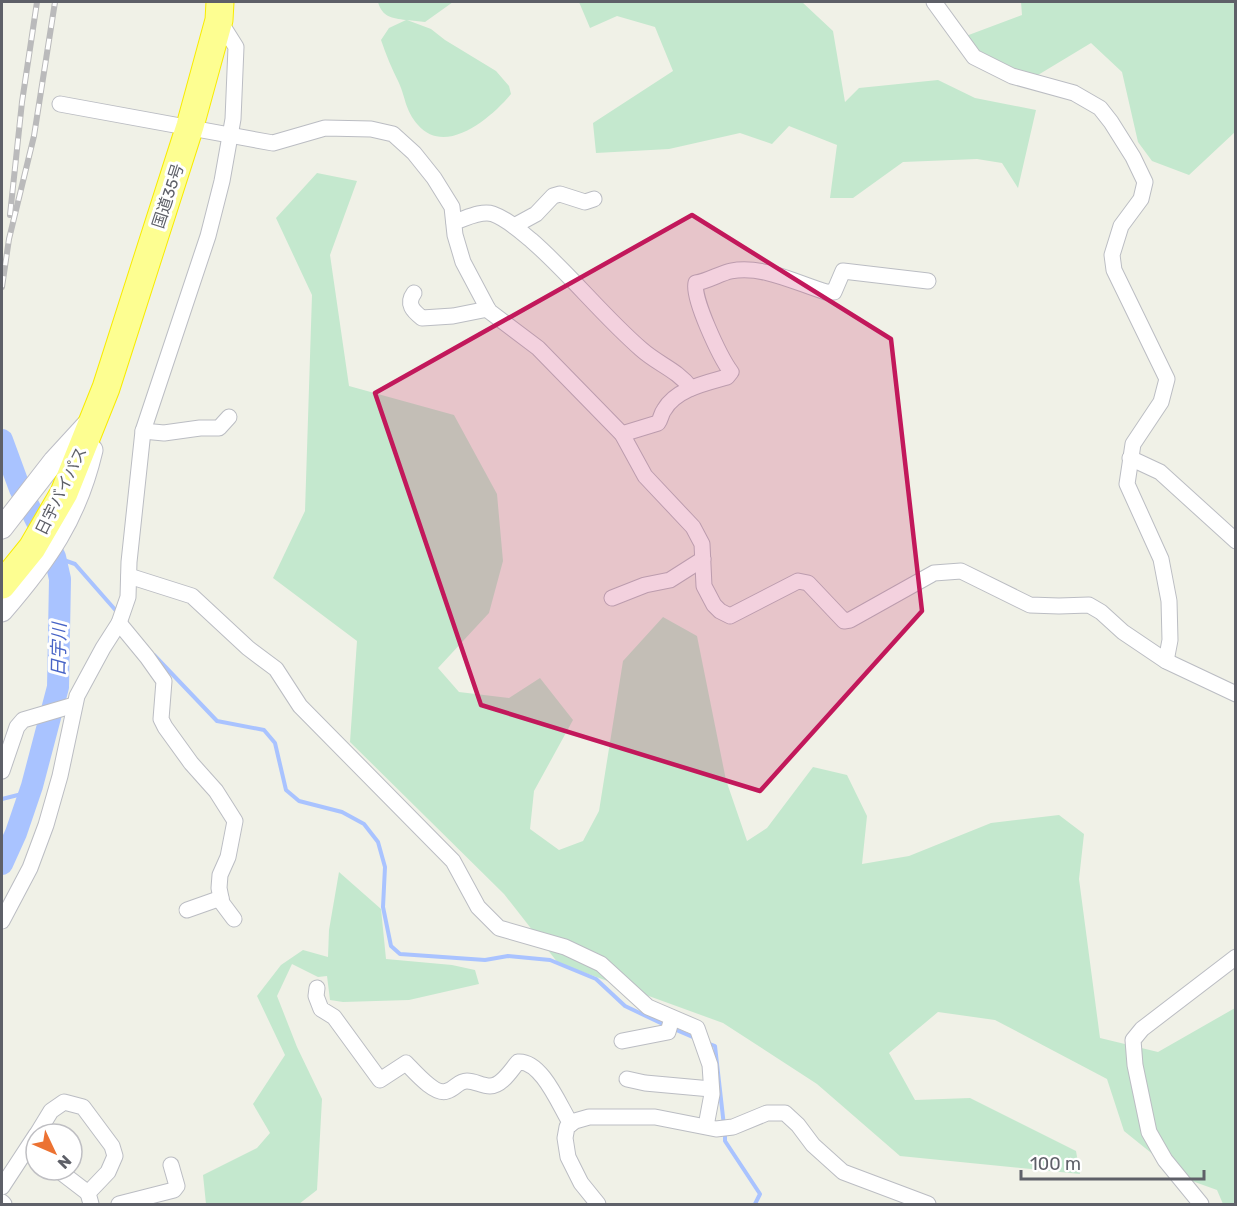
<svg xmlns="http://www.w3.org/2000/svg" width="1237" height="1206" viewBox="0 0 1237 1206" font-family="Rubik,'Noto Sans JP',sans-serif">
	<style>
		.green { fill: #c4e8ce }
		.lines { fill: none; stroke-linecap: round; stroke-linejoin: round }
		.stream { stroke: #a9c3ff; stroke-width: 4 }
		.river { stroke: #a9c3ff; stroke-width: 22 }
		.street-casing { stroke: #bbbdc3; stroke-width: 17 }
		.secondary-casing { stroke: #bcbdc5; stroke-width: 23 }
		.highway-casing { stroke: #f8ec00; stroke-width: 29 }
		.street { stroke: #fff; stroke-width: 15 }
		.secondary { stroke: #fff; stroke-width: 21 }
		.highway { stroke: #fdfe91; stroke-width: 27 }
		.rail-casing { stroke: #bababb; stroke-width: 6 }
		.rail { stroke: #fff; stroke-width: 4; stroke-dasharray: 11; stroke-linecap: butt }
		.marked { fill: #c2185b; fill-opacity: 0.2; stroke: #c2185b; stroke-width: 4.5; stroke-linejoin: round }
		.labels { text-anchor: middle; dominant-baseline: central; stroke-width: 6; stroke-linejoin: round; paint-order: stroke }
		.street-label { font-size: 16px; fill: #5e6068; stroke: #fff }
		.water-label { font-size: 18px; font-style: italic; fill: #4864c6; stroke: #fff }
	</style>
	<rect width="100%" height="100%" fill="#f0f1e7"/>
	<g class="green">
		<path d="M378,2H453L425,22L407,20L431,29L445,40L496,71L509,86L511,94C492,117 446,157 418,125C405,110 406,99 399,83C392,69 386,55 381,40L389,28L406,20C392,18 382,17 378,2Z"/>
		<polygon points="579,2 802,2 833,31 845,102 859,88 938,80 975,98 1036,110 1018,188 1002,163 977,159 903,162 853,198 830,198 837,145 789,126 772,144 740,133 669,149 596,153 593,123 673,71 655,27 617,16 590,28"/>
		<polygon points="1021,2 1236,2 1235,132 1189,175 1152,161 1138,142 1122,72 1091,43 1033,78 969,51 966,36 1022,15"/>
		<polygon points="317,173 357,181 330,255 349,386 454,415 497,494 503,561 489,613 438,668 459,692 509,698 540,678 573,720 534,791 530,829 559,850 583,841 599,811 623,661 663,617 697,636 726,780 747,841 767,828 813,767 847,775 867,816 862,864 909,856 991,823 1059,815 1084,834 1079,879 1100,1038 1158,1052 1235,1008 1235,1204 1223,1204 1217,1190 1181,1177 1124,1131 1107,1079 995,1020 938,1012 889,1053 915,1100 970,1098 1076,1151 1080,1174 900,1156 817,1084 723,1023 558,963 504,894 350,742 357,641 273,578 305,511 312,295 276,218"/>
		<polygon points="339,872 381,909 386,959 452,965 475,970 479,984 409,1000 343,1002 330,1000 327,976 318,977 292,964 277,996 297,1047 322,1099 317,1190 299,1204 206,1204 203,1175 257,1148 270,1133 253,1104 285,1055 257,996 281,965 303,950 328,957 329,930"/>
	</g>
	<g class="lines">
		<g class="stream">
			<polyline points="55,557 75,564 118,613"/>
			<polyline points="154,655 217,721 264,730 275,743 286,790 299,801 342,812 364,824 378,842 385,867 383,907 391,946 400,954 485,960 508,956 550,960 596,979 625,1006 667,1026"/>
			<polyline points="2,799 30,792"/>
			<polyline points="674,1029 695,1038"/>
			<polyline points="707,1043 715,1046 724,1126"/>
			<polyline points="725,1133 725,1141 760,1194 755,1204"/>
		</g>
		<polyline class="river" points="2,440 20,489 55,557 60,579 58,687 32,786 16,833 2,864"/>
		<defs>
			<g id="street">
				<polyline points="934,2 974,57 1012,76 1074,93 1100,108 1111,122 1133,157 1145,182 1141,199 1121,226 1112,255 1114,270 1167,379 1161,402 1133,444 1127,484 1161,559 1169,601 1170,640 1166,661"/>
				<polyline points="60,104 273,143 325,128 371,129 393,134 414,153 434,178 452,207 455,235 463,262 489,311 538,348 622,434 645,476 693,527 702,544 704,586 714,605 720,611 730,616 798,581 808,583 844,621 850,620 934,573 961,571 1030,605 1059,606 1089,605 1101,612 1123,632 1166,661 1236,694"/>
				<path d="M454,222C465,219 481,210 493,214C507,219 520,231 531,240C570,274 602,315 641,349C659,365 676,369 691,388"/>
				<polyline points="514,226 536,214 553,196 560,194 585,202 594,199"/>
				<path d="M414,293C406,304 413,311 422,318L453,316L488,309"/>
				<polyline points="143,431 164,433 200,428 219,428 229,417"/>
				<path d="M622,434L658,423C661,419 661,414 664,410C676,389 706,383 727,377L731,372C720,357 692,298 696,283C708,281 721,273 731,271C763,265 796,283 826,292H834L843,271L928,281"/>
				<polyline points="1130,458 1160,472 1236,541"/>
				<polyline points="129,576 192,596 248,648 276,669 300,706 453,861 478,907 499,928 565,947 601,964 648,1007 697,1028 710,1065 712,1094 706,1126"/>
				<polyline points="612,598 645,585 670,580 703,559"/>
				<polyline points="119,623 147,657 164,681 161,719 165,727 191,763 216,791 235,821 228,857 220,875 219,888 222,903 234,919"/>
				<polyline points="2,771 17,727 23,720 74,705"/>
				<polyline points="187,910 221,898"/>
				<polyline points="2,921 30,868 46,825 60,776 77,696 103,648 119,623 128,597 129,562 143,431 208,236 222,181 233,119 236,47 219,20"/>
				<path d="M317,988L316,996L321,1009L334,1017L380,1080L406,1063C414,1071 435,1096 447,1091C455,1089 458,1081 467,1081C475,1081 482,1086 490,1086C502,1086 511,1070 518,1062C542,1060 560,1107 571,1124"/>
				<polyline points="622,1041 668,1032 672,1018"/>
				<polyline points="627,1079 645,1083 711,1089"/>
				<polyline points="37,1134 51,1111 64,1102 83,1107 112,1146 115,1156 108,1172 88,1193 91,1204"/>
				<polyline points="58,1170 88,1193"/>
				<polyline points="2,1187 36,1135"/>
				<polyline points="2,1202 4,1204"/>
				<polyline points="119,1204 174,1190 177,1186 171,1165"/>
				<polyline points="598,1204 581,1183 568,1157 565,1138 567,1127 575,1121 589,1117 655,1117 716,1129 733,1127 767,1113 785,1113 798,1125 813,1145 843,1172 928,1204"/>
				<polyline points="1201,1204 1165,1160 1149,1132 1135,1065 1133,1040 1142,1029 1236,957"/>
			</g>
			<g id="secondary">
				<polyline points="2,528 54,461 87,425"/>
				<path d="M2,611C47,559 76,518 92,450"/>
			</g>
			<polyline id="highway" points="2,585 32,548 64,493 106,388 190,126 219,20 220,2"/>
		</defs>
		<use href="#street" class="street-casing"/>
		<use href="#secondary" class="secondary-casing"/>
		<use href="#highway" class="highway-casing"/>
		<use href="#street" class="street"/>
		<use href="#secondary" class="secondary"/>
		<use href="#highway" class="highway"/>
		<defs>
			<g id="rail">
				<polyline points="10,215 22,102 37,2"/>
				<polyline points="2,287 9,239 34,136 55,2"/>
			</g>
		</defs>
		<use href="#rail" class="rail-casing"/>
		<use href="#rail" class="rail"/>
	</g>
	<path class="marked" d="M692,215L891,339L922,611L760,791L481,705L375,393Z"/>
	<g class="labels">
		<g class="street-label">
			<text transform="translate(168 196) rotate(-72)">国道35号</text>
			<text transform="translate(61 491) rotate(-64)">日宇バイパス</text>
		</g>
		<g class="water-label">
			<text transform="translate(59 650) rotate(-89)">日宇川</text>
		</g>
	</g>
	<rect width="1237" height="1206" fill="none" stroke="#5e6068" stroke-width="6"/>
	<g transform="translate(54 1152) rotate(134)"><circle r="28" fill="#ffffff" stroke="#bfbfc3" stroke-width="1.5"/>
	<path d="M0-4.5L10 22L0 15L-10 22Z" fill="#ec7232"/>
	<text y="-9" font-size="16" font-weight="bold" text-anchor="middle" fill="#5e6068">N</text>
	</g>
	<path d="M1021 1170v9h183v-9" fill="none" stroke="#5e6068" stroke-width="3"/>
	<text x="1030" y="1170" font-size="18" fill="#5e6068" stroke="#ffffff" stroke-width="4.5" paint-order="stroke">100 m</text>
</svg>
